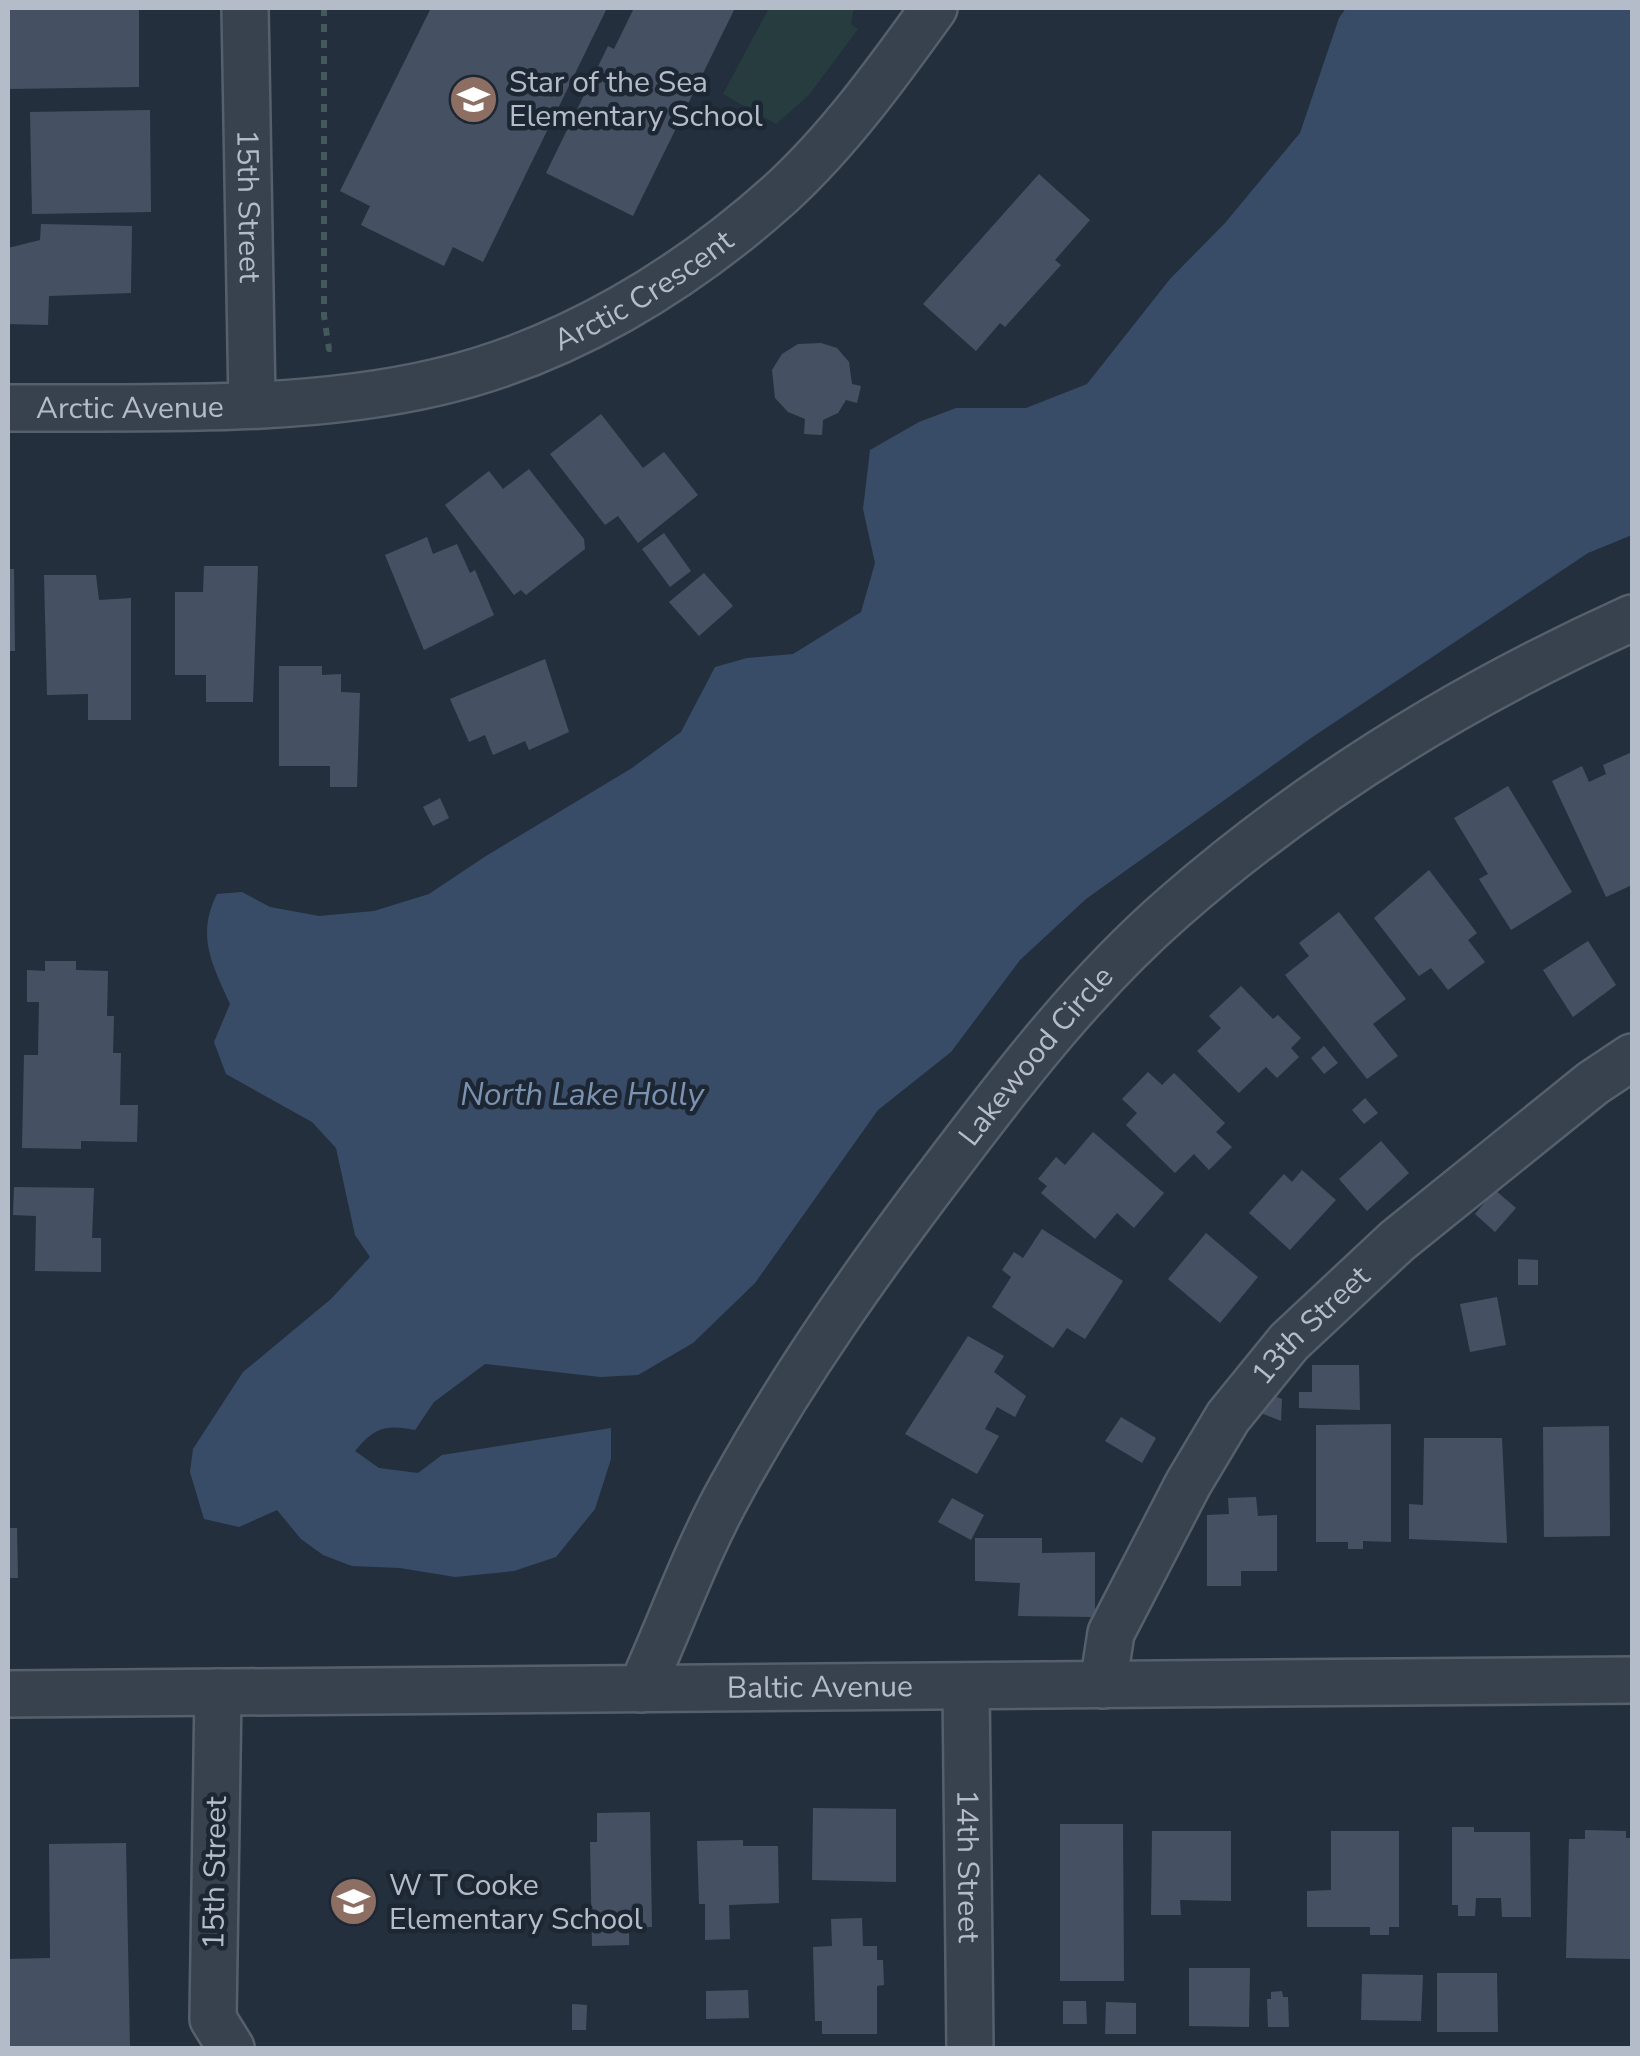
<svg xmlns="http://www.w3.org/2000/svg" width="1640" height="2056" viewBox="0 0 1640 2056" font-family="'Nunito Sans',sans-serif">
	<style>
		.green { fill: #263c3f }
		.water { fill: #394c67 }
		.building { fill: #455162 }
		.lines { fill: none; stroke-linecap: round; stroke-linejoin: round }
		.minor-casing { stroke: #565f6c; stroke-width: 50 }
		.path { stroke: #44595c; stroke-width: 6; stroke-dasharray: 8 8; stroke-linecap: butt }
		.minor { stroke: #38414e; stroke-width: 45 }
		.labels { text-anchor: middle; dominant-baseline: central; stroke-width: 9; stroke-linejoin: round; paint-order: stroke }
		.poi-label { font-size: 30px; fill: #b4bcc9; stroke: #1d2633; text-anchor: start }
		.street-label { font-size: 30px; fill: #b4bcc9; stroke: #1d2633 }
		.water-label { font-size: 32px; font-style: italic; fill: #7c92b1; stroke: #1d2633 }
	</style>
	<rect width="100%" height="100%" fill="#242f3e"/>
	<polygon class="green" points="769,8 854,8 851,24 858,29 809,95 776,124 723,94"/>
	<path class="water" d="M1346,8H1632V535L1588,553L1311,738L1086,899L1020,960L951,1052L878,1110L755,1283L693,1343L638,1375L600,1377L485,1364L434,1402L415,1430C385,1424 374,1428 355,1451L379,1468L418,1473L442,1455L611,1428V1459L595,1509L556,1557L514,1571L455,1577L400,1568L352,1566L323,1555L301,1539L277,1510L239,1527L204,1519L190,1472L193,1449L243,1372L331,1299L370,1257L355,1235L336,1148L312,1122L226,1074L214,1042L230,1004C212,964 196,936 217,894L242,892L270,907L319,916L374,911L429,894L486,856L632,768L681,732L715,667L747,658L793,654L861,612L875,563L863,509L870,450L919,422L956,408H1026L1087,384L1170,279L1225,223L1300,133L1339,18Z"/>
	<g class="building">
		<polygon points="8,8 139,8 139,87 8,89"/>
		<polygon points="431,8 607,8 483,262 453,247 444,266 361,225 370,206 340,191"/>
		<polygon points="634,8 735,8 633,216 546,173 608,46 614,49"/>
		<polygon points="150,110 151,212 32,214 30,112"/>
		<polygon points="1039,174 1090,220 1055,260 1061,265 1005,327 1000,323 976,351 923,304"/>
		<polygon points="41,224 132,226 131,293 49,296 48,325 8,324 8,248 40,240"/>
		<polygon points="821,343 837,348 849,362 852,384 861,386 857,403 846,400 838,413 823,420 822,435 804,434 805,419 788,412 775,398 772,370 782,354 798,344"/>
		<polygon points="601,414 643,468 664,452 698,495 638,543 618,516 605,525 550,454"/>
		<polygon points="529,469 584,539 585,549 526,595 521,590 514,595 445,505 489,471 503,489"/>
		<polygon points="664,533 691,571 670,587 642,549"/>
		<polygon points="427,537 433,554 457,544 470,573 475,570 494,615 424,650 385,555"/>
		<polygon points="204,566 258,566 253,702 206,702 206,675 175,675 175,592 203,592"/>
		<polygon points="8,569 14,569 15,651 8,651"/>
		<polygon points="704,573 733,606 699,636 669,602"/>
		<polygon points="44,575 96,575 99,600 131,598 131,720 88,720 88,694 47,695"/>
		<polygon points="545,659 569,732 529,750 525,741 493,755 485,735 469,742 450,699"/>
		<polygon points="279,666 322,666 322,675 341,674 341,692 360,693 357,787 330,787 330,766 279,766"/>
		<polygon points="1632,752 1632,885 1606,897 1552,781 1582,766 1589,782 1606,774 1603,765"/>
		<polygon points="1508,786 1572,892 1511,930 1479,879 1488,874 1454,818"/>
		<polygon points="440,798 449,818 433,826 423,807"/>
		<polygon points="1429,870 1477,933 1468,940 1485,962 1448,990 1431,968 1419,976 1374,918"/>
		<polygon points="1339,912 1406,999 1373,1024 1398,1056 1367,1079 1285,975 1309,956 1299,943"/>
		<polygon points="1588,941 1616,985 1573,1017 1543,970"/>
		<polygon points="45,961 76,961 76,970 108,971 107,1016 114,1016 113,1053 121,1053 120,1105 138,1105 137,1142 81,1141 81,1149 22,1148 24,1055 38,1055 39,1002 27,1002 27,970 45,971"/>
		<polygon points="1241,986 1273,1019 1278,1015 1301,1038 1291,1048 1299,1057 1277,1078 1266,1067 1239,1093 1197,1051 1221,1028 1209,1016"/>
		<polygon points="1324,1046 1338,1063 1324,1074 1311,1058"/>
		<polygon points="1148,1072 1162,1085 1174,1073 1225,1123 1216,1132 1232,1147 1209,1170 1194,1154 1175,1173 1126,1125 1137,1113 1122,1099"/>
		<polygon points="1365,1098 1378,1113 1364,1124 1352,1110"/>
		<polygon points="1093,1132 1164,1193 1134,1228 1117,1213 1095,1239 1041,1193 1047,1186 1038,1179 1056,1157 1065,1165"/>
		<polygon points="1381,1141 1409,1173 1367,1211 1339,1179"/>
		<polygon points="1302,1170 1336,1200 1290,1250 1249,1213 1284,1174 1292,1182"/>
		<polygon points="14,1187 94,1188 92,1238 101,1238 101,1272 35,1271 36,1216 13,1215"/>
		<polygon points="1495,1190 1516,1208 1495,1232 1475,1214"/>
		<polygon points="1042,1229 1123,1281 1085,1339 1067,1328 1053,1348 992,1307 1011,1277 1002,1270 1014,1252 1023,1258"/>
		<polygon points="1206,1233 1258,1277 1220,1323 1168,1279"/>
		<polygon points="1518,1259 1538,1260 1538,1285 1518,1285"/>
		<polygon points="1497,1297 1506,1345 1470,1352 1460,1304"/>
		<polygon points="968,1336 1004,1356 994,1372 1026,1396 1015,1417 997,1407 985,1429 999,1436 977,1474 905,1434"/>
		<polygon points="1312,1365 1359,1365 1360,1410 1299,1408 1299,1392 1312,1392"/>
		<polygon points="1269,1394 1282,1399 1281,1421 1261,1413"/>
		<polygon points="1121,1417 1156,1438 1142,1463 1105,1441"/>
		<polygon points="1391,1424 1391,1542 1363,1541 1363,1549 1348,1549 1348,1542 1316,1542 1316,1425"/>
		<polygon points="1609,1426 1610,1536 1544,1537 1543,1427"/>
		<polygon points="1424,1438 1502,1438 1507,1543 1409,1539 1409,1504 1423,1505"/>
		<polygon points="1256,1497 1258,1516 1277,1515 1277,1571 1241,1571 1241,1586 1207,1586 1207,1515 1229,1514 1228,1498"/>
		<polygon points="952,1498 984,1515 971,1540 938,1522"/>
		<polygon points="8,1528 17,1528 18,1578 8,1578"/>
		<polygon points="975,1538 1042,1538 1042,1553 1095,1552 1095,1617 1018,1616 1020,1583 975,1581"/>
		<polygon points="813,1808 896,1809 896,1882 812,1880"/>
		<polygon points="650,1812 652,1927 629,1928 629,1945 592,1946 590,1842 597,1842 597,1813"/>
		<polygon points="1060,1824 1123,1824 1124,1981 1060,1981"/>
		<polygon points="1452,1827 1474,1827 1474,1832 1530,1832 1531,1917 1502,1917 1501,1898 1476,1898 1475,1916 1458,1916 1458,1905 1452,1905"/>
		<polygon points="1585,1830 1626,1831 1626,1838 1632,1838 1632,1959 1566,1958 1569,1839 1585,1839"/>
		<polygon points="1152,1831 1231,1831 1231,1901 1180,1900 1181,1915 1151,1915"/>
		<polygon points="1331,1831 1399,1831 1399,1927 1389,1927 1389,1935 1370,1935 1370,1927 1307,1927 1307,1891 1331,1890"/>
		<polygon points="743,1840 743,1846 778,1846 779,1903 729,1905 730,1939 705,1940 705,1904 699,1904 697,1841"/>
		<polygon points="126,1843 130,2048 8,2048 8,1959 50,1958 49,1844"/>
		<polygon points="862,1918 863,1946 877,1946 877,1960 883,1960 884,1985 877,1986 877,2034 822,2034 822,2021 815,2021 813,1947 832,1946 831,1919"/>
		<polygon points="1189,1968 1250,1968 1249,2027 1189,2026"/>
		<polygon points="1437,1973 1497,1973 1498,2032 1437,2032"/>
		<polygon points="1362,1974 1423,1975 1421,2021 1361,2020"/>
		<polygon points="748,1990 749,2018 706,2019 706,1991"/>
		<polygon points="1282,1991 1283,1997 1288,1997 1289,2027 1268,2027 1267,1999 1271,1999 1271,1992"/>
		<polygon points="1063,2001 1086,2001 1087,2024 1063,2024"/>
		<polygon points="1106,2002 1136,2003 1136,2034 1105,2034"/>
		<polygon points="572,2004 587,2005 586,2030 572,2030"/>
	</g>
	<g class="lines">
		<defs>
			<g id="minor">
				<path id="s1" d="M245,8L252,403"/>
				<path id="s2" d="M8,408C146,407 303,414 438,382C566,352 683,281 780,194C839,140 888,72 934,8"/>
				<path id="s3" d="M1103,1685L1111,1633L1188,1484L1228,1417L1289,1342L1397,1241L1593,1083L1632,1057"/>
				<path id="s4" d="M966,1686L970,2048"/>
				<path id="s5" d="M641,1689C671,1623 696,1552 731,1489C794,1374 870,1267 950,1162C1018,1072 1088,982 1174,907C1310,788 1468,692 1632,618"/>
				<polyline points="218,1692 213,2019 231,2048"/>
				<path id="s6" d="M8,1694L1632,1680"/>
			</g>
		</defs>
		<use href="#minor" class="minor-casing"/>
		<polyline class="path" points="324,8 324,316 329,349 334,349"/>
		<use href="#minor" class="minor"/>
	</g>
	<defs>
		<symbol id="school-disc" viewBox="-11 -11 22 22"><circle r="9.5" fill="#8d6e63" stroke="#1d2633"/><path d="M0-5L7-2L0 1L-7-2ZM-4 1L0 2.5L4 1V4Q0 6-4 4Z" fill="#fff"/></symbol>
	</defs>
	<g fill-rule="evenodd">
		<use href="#school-disc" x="446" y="72" width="55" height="55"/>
		<use href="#school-disc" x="326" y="1874" width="55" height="55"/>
	</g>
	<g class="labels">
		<g class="poi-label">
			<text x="509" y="82">Star of the Sea<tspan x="509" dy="34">Elementary School</tspan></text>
			<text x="389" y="1885">W T Cooke<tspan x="389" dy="34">Elementary School</tspan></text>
		</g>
		<g class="street-label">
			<text stroke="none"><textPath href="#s1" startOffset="198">15th Street</textPath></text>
			<text stroke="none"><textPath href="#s2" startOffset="658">Arctic Crescent</textPath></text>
			<text stroke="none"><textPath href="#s2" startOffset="122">Arctic Avenue</textPath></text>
			<text stroke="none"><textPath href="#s5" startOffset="750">Lakewood Circle</textPath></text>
			<text stroke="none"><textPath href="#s3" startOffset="422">13th Street</textPath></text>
			<text stroke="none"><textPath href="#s6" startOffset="812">Baltic Avenue</textPath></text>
			<text stroke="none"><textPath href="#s4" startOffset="180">14th Street</textPath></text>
			<text transform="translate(215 1873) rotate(-89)">15th Street</text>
		</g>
		<g class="water-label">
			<text x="582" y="1094">North Lake Holly</text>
		</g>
	</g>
	<rect width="1640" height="2056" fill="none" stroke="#b4bcc9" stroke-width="20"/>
</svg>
